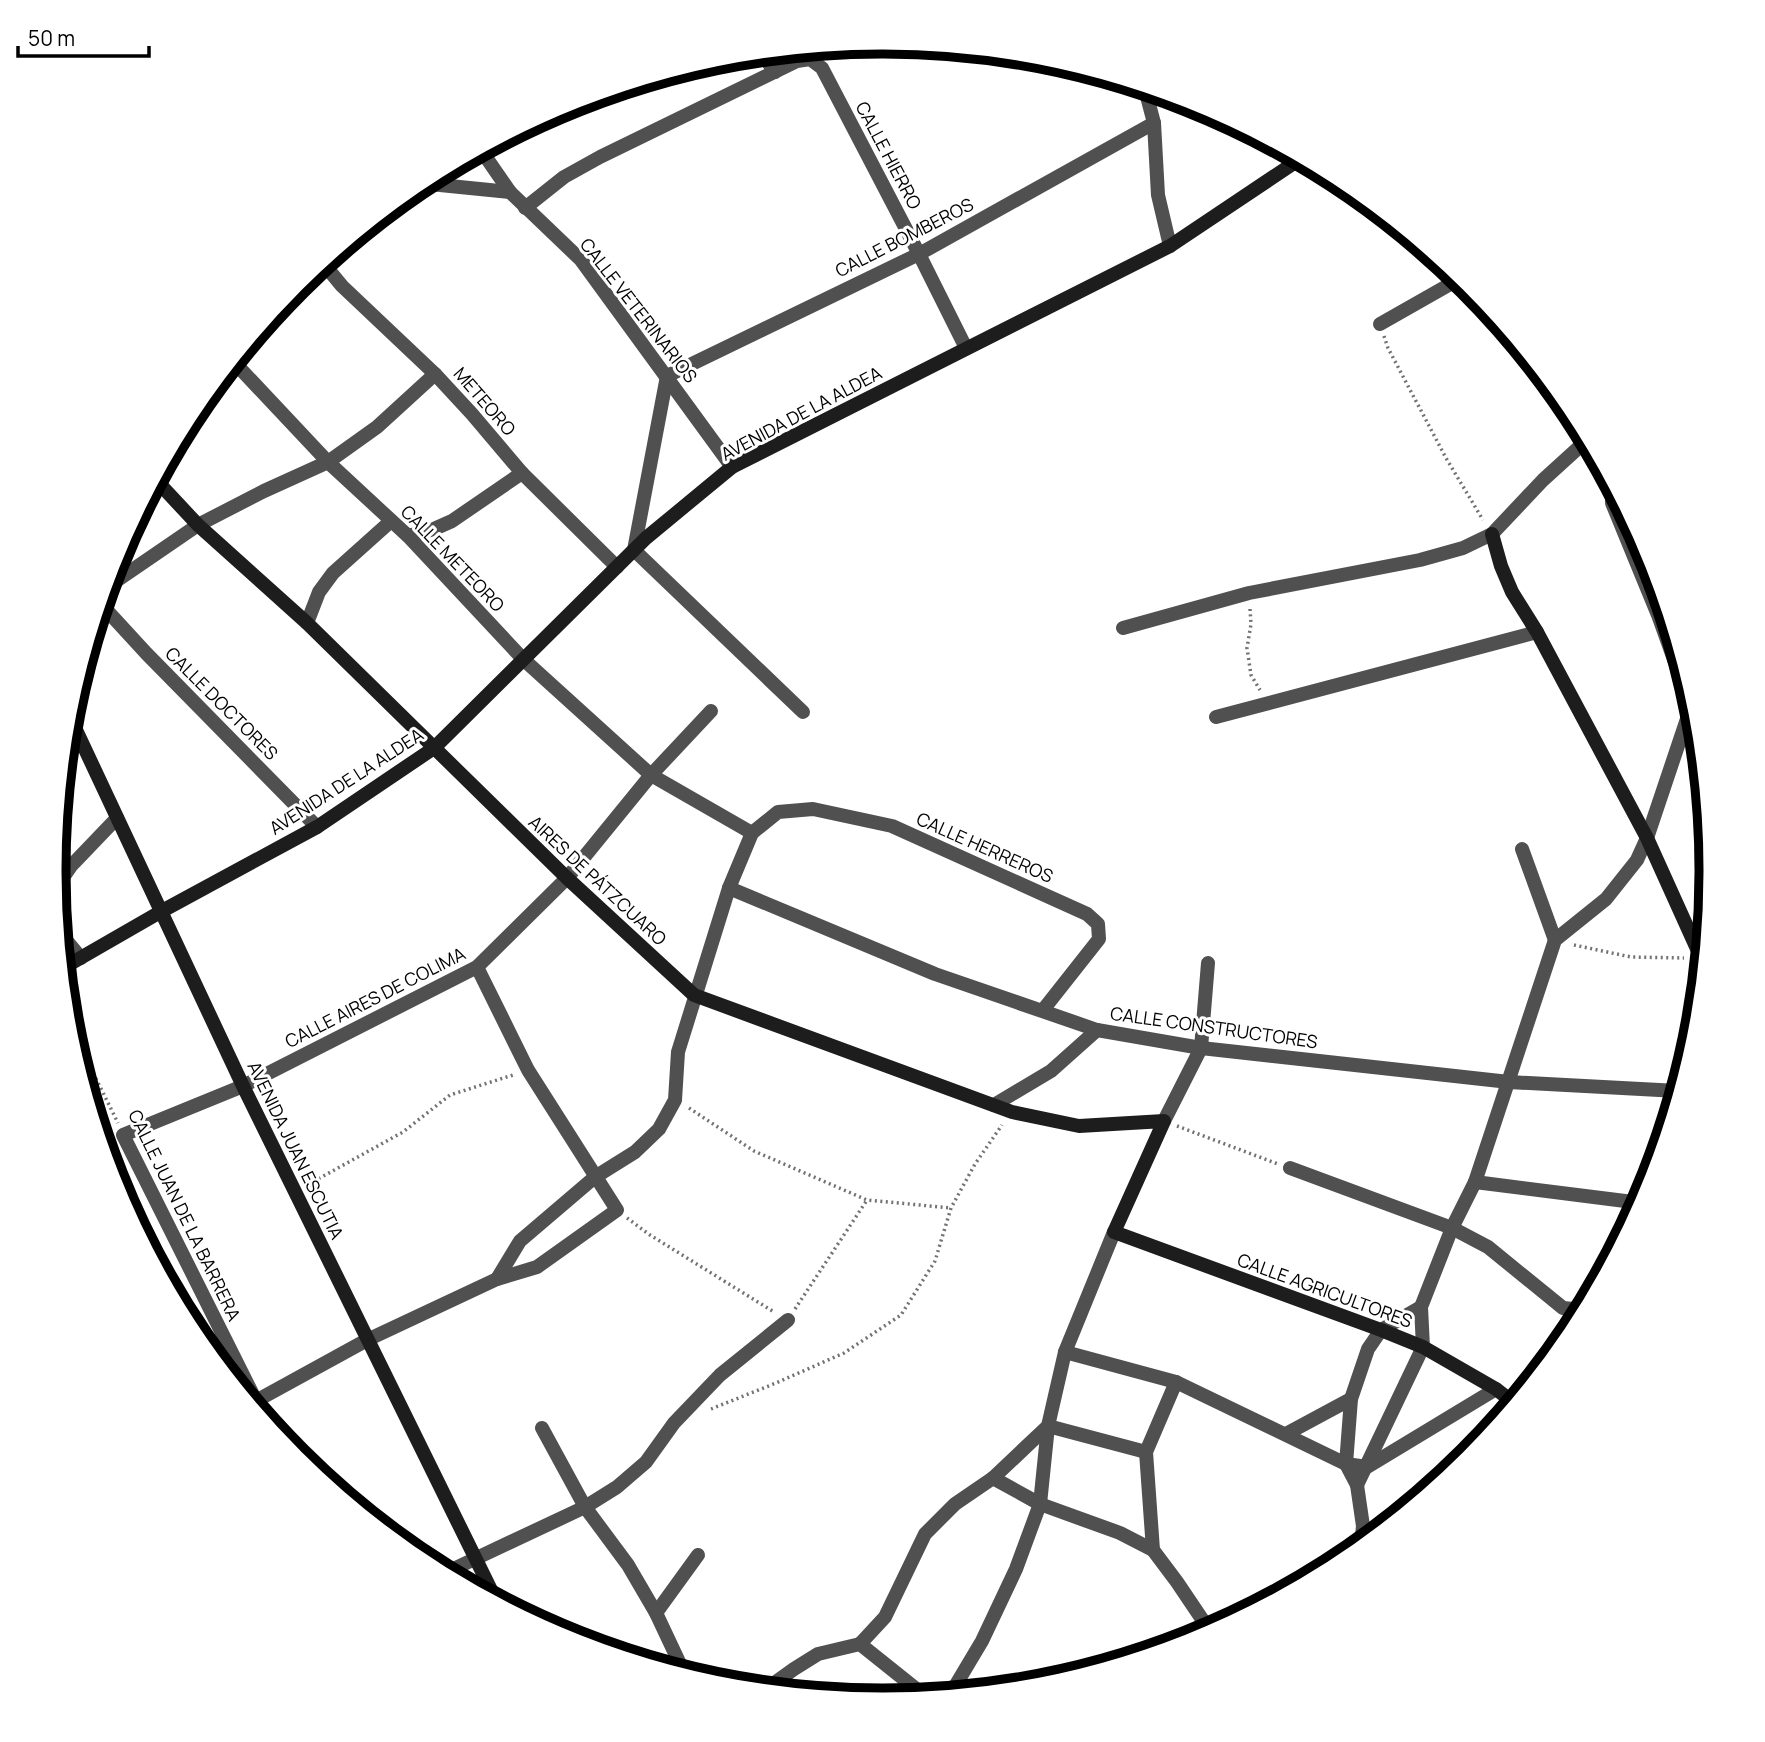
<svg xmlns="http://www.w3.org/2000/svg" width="1765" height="1742" viewBox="0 0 1765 1742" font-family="Manrope,sans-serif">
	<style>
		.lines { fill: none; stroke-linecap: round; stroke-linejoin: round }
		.path { stroke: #727272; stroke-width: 3.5; stroke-dasharray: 2 3.5; stroke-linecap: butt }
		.street { stroke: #505050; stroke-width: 14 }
		.secondary { stroke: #1d1d1d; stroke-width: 14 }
		.labels { text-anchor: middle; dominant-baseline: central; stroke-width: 6; stroke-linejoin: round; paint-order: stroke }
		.street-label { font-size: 18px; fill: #000; stroke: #fff }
		.rim { fill: none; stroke: #000; stroke-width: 9 }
	</style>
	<rect width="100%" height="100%" fill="#fff"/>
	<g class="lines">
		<g class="path">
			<polyline points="1384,336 1388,348 1446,458 1483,520"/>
			<polyline points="1250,609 1251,624 1247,648 1251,675 1260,690"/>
			<polyline points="1574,945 1631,957 1684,958"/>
			<polyline points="69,1024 118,1123"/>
			<polyline points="689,1108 754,1151 867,1200 951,1208"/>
			<polyline points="1177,1126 1278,1164"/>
			<polyline points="309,1184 403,1132 450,1095 513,1075"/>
			<polyline points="627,1218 650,1235 774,1312"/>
			<polyline points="795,1309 867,1200"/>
			<polyline points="711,1409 776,1383 844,1353 901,1315 935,1261 951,1208 975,1164 1002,1125"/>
		</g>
		<g class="street">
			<polyline points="762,54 775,72"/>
			<polyline points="1145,89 1154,123 1158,195 1170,246"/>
			<polyline points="481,150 510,192 581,260 732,467"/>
			<polyline points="420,183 510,192"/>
			<polyline points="525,208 564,177 600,157 797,61 810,59 822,68 919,254 966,348"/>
			<polyline points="323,263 342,286 435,374 472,414 522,473 617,567"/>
			<polyline points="1380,324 1461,278"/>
			<polyline points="233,361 328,462 408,536 523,659 651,775 752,833"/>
			<polyline points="1567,405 1583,444"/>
			<polyline points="1612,486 1612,503 1658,615 1691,707 1693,743 1703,789"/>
			<polyline points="408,536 434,529 452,521 522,473"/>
			<polyline points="106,588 198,525 264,491 328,462 377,427 435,374"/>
			<polyline points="101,604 146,653 317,827"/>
			<polyline points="307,623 319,592 333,573 391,521"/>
			<polyline points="1123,628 1249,593 1420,560 1463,548 1492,534 1543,480 1587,440"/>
			<polyline points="803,712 634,550 667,376 919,254 1154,123"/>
			<polyline points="1216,717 1537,632"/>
			<polyline points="1522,849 1555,940"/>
			<polyline points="729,888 935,974 1097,1030 1201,1048 1509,1082 1678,1091"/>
			<polyline points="55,889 71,866 117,818"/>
			<polyline points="60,933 81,958"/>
			<polyline points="994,1105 1051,1071 1097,1030"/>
			<polyline points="1164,1121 1201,1048 1208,963"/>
			<polyline points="1290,1168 1452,1228 1488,1247 1563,1308 1584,1310"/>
			<polyline points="1475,1182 1641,1203"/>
			<polyline points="497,1279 520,1241 595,1177 635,1152 659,1129 675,1100 678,1052 729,888 752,833 778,812 813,809 892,826 1087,914 1098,924 1099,939 1043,1010"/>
			<polyline points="1065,1352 1176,1382 1346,1464 1367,1467 1496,1389"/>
			<polyline points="252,1403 367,1340 497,1279 537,1267 617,1210 528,1070 477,967"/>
			<polyline points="268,1423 256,1401 123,1135 243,1086 477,967 567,878 651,775 711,711"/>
			<polyline points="542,1428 585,1507 628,1565 656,1613 680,1664 682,1672"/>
			<polyline points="1286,1434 1351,1399"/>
			<polyline points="993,1478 1040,1504 1120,1533 1153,1550 1177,1582 1210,1631"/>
			<polyline points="1357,1485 1423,1347 1421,1307 1452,1228 1475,1182 1555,940 1606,899 1637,860 1647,838 1691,707 1694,704"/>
			<polyline points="1361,1545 1363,1526 1357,1485 1346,1464 1351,1399 1368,1349 1381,1330 1421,1307"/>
			<polyline points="1153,1550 1146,1452 1176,1382"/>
			<polyline points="445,1573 585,1507 617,1487 646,1462 674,1423 720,1375 788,1320"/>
			<polyline points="656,1613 698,1555"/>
			<polyline points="860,1644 885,1617 925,1534 955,1504 993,1478 1048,1426 1065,1352 1114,1232"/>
			<polyline points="860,1644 925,1696"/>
			<polyline points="766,1689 794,1669 818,1654 860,1644"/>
			<polyline points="951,1693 982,1641 1016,1569 1040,1504 1048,1426 1146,1452"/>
		</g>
		<g class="secondary">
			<polyline points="156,480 198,525 307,623 567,878 694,995 1012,1112 1079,1126 1164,1121 1114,1232 1381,1330 1423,1347 1496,1389 1514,1403"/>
			<polyline points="1492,534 1501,566 1512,592 1537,632 1647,838 1703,962"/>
			<polyline points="69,715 243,1086 496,1600"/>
			<polyline points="63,968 162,911 317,827 434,748 646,538 732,467 1170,246 1300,159"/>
		</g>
	</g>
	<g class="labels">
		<g class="street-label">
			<text transform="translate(889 155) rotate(62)">CALLE HIERRO</text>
			<text transform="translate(904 237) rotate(-27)">CALLE BOMBEROS</text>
			<text transform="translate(639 310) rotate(52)">CALLE VETERINARIOS</text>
			<text transform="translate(485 401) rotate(49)">METEORO</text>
			<text transform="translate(801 413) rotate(-28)">AVENIDA DE LA ALDEA</text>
			<text transform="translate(453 558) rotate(46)">CALLE METEORO</text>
			<text transform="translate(222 703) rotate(45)">CALLE DOCTORES</text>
			<text transform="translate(346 781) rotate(-33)">AVENIDA DE LA ALDEA</text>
			<text transform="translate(985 847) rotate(24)">CALLE HERREROS</text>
			<text transform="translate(598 880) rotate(43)">AIRES DE PÁTZCUARO</text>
			<text transform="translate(375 997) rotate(-27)">CALLE AIRES DE COLIMA</text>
			<text transform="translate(1214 1027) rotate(8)">CALLE CONSTRUCTORES</text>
			<text transform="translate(296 1150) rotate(64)">AVENIDA JUAN ESCUTIA</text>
			<text transform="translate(185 1215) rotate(64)">CALLE JUAN DE LA BARRERA</text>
			<text transform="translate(1325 1290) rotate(20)">CALLE AGRICULTORES</text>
		</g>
	</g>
	<path d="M0 0H1765V1742H0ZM882 54H883A816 816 0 0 1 1699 870V872A816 816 0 0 1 883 1688H882A816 816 0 0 1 66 872V870A816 816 0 0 1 882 54Z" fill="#fff" fill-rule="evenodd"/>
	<path class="rim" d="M882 54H883A816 816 0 0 1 1699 870V872A816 816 0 0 1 883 1688H882A816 816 0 0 1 66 872V870A816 816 0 0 1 882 54Z"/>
	<path d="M18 46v10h131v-10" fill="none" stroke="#000000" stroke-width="3.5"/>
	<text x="28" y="46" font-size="21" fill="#000000" stroke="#ffffff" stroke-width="5" paint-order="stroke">50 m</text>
</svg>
